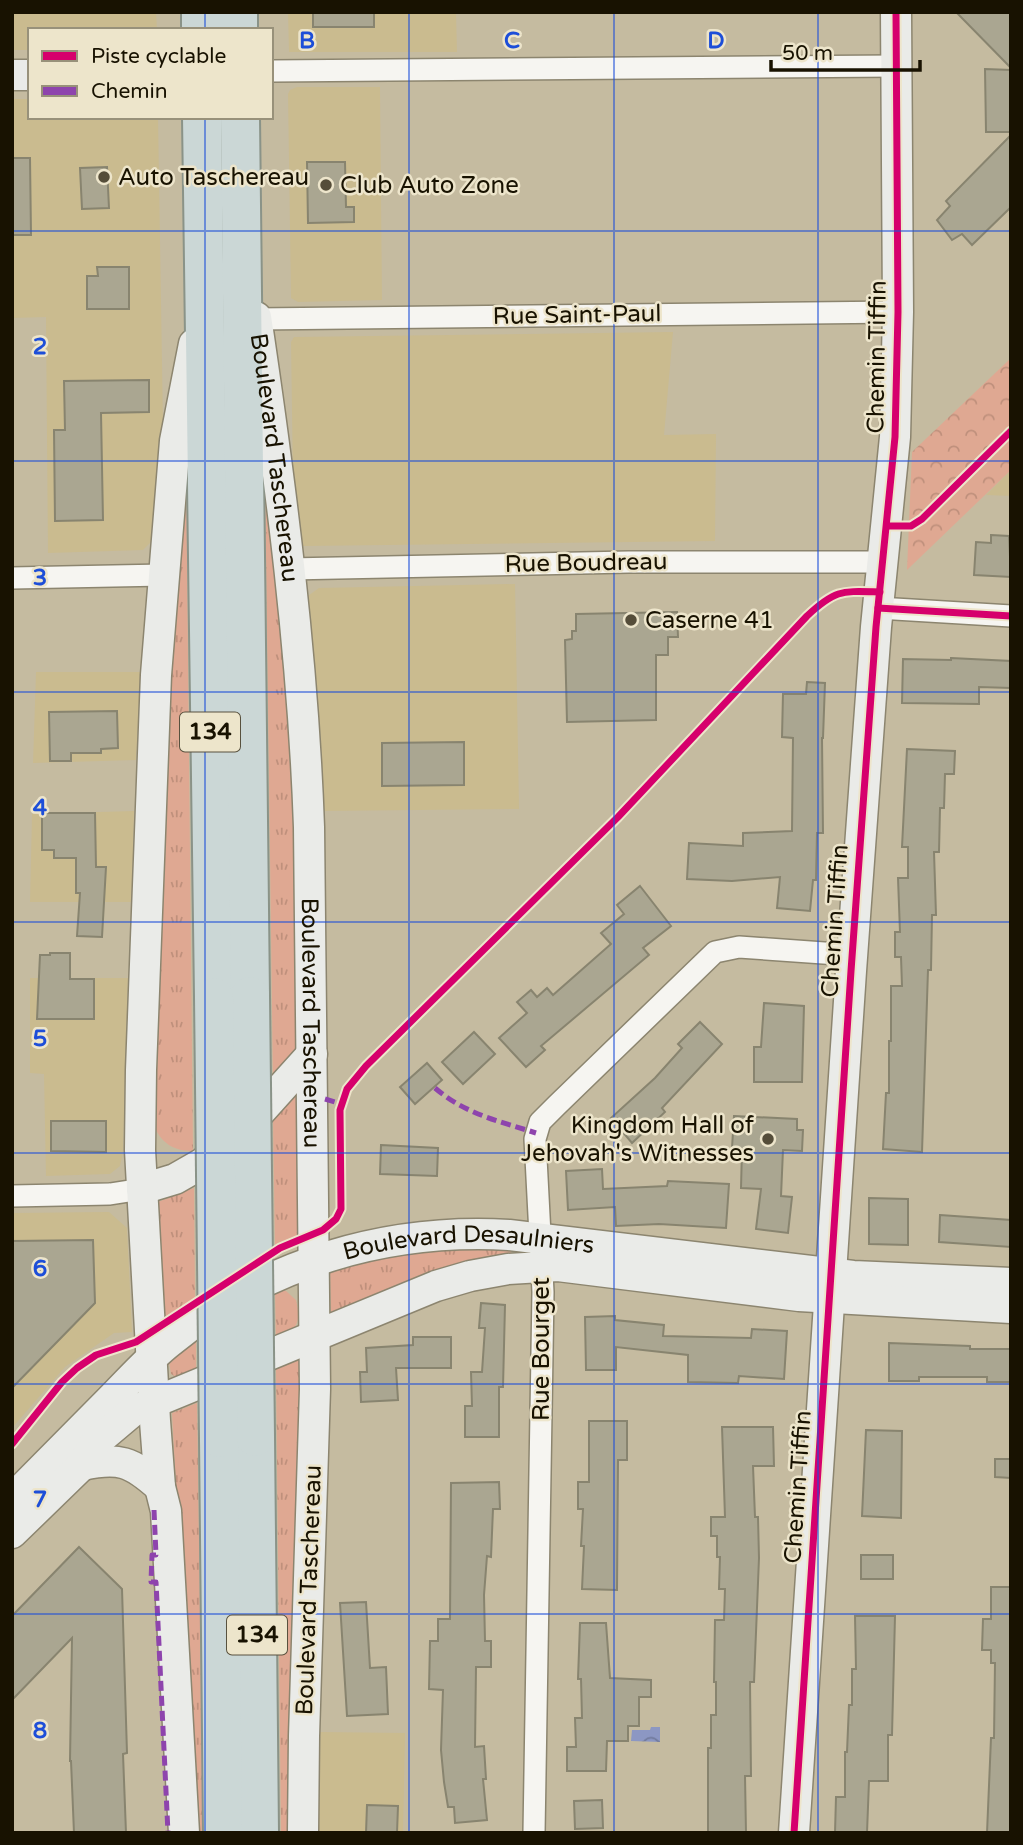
<svg xmlns="http://www.w3.org/2000/svg" width="1023" height="1845" viewBox="0 0 1023 1845" font-family="'Varela Round',sans-serif">
	<style>
		.built { fill: #cabb8f }
		.grass { fill: url(#grass-tufts) }
		.forest { fill: url(#forest-crowns) }
		.water { fill: url(#water-waves) }
		.building { fill: #aaa691; stroke: #88846f; stroke-width: 2 }
		.lines { fill: none; stroke-linecap: round; stroke-linejoin: round }
		.street-casing { stroke: #8c856f; stroke-width: 24 }
		.secondary-casing { stroke: #8c856f; stroke-width: 33 }
		.highway-casing { stroke: #8a9388; stroke-width: 42 }
		.street { stroke: #f6f5f1; stroke-width: 21 }
		.secondary { stroke: #eaebe8; stroke-width: 30 }
		.highway { stroke: #cbd7d6; stroke-width: 38 }
		.highway-bridge-casing { stroke: #8a9388; stroke-width: 42; stroke-linecap: butt }
		.highway-bridge { stroke: #cbd7d6; stroke-width: 38 }
		.quiet { stroke: #8e44ad; stroke-width: 5; stroke-dasharray: 10 5; stroke-linecap: butt }
		.cycleway-casing { stroke: #ede5cb; stroke-width: 11 }
		.cycleway { stroke: #d6006c; stroke-width: 7 }
		.grid { fill: none; stroke: #1d4ed8; stroke-width: 2; stroke-opacity: 0.55 }
		.poi-dot { fill: #554d39; stroke: #ede5cb; stroke-width: 2.5 }
		.labels { text-anchor: middle; dominant-baseline: central; stroke-width: 5; stroke-linejoin: round; paint-order: stroke }
		.shield { fill: #ede5cb; stroke: #58513e; stroke-width: 2 }
		.shield-label { font-size: 23px; font-weight: bold; fill: #181201 }
		.poi-label { font-size: 24px; fill: #181201; stroke: #ede5cb; text-anchor: start }
		.street-label { font-size: 24px; fill: #181201; stroke: #ede5cb }
		.grid-label { font-size: 23px; text-anchor: middle; font-weight: bold; fill: #1d4ed8; stroke: #ede5cb; stroke-width: 5; stroke-linejoin: round; paint-order: stroke }
	</style>
	<defs>
		<pattern id="grass-tufts" width="24" height="20" patternUnits="userSpaceOnUse" patternTransform="scale(1.75)"><rect width="24" height="20" fill="#dfa892"/><path d="M3 7l-1-3M5 7V3M7 7l1-3M15 17l-1-3M17 17v-4M19 17l1-3" fill="none" stroke="#bf907c"/></pattern>
		<pattern id="forest-crowns" width="20" height="18" patternUnits="userSpaceOnUse" patternTransform="scale(1.75)"><rect width="20" height="18" fill="#dfa892"/><path d="M2 6a3 3 0 1 1 6 0M12 15a3 3 0 1 1 6 0" fill="none" stroke="#bf907c"/></pattern>
		<pattern id="water-waves" width="16" height="10" patternUnits="userSpaceOnUse" patternTransform="scale(1.75)"><rect width="16" height="10" fill="#8c97c3"/><path d="M0 5q4-4 8 0t8 0" fill="none" stroke="#717a9c"/></pattern>
	</defs>
	<rect width="100%" height="100%" fill="#c5bba0"/>
	<g class="built">
		<polygon points="12,12 156,12 157,30 30,30 30,50 12,50"/>
		<polygon points="288,12 456,12 457,52 289,52"/>
		<polygon points="297,87 380,87 382,300 298,302 291,298 288,94 290,90"/>
		<polygon points="12,99 30,99 30,117 158,117 163,425 151,542 143,550 48,553 46,317 12,318"/>
		<polygon points="673,332 664,435 716,434 715,541 303,546 299,539 293,480 291,342 294,337"/>
		<polygon points="1011,470 1011,496 986,495"/>
		<polygon points="515,584 519,809 323,811 318,717 305,598 319,588"/>
		<polygon points="36,672 141,672 136,760 33,763"/>
		<polygon points="134,811 132,902 30,902 32,814"/>
		<polygon points="30,978 128,978 123,1152 120,1166 110,1174 46,1176 44,1074 30,1073"/>
		<polygon points="109,1212 127,1228 132,1332 114,1333 65,1367 12,1428 12,1213"/>
		<polygon points="319,1732 405,1733 403,1833 318,1833"/>
	</g>
	<g class="grass">
		<path d="M186,466L193,1151C173,1151 161,1143 153,1124L164,740Z"/>
		<polygon points="265,474 295,774 297,1051 273,1082"/>
		<polygon points="296,1094 300,1094 298,1237 275,1245 273,1119"/>
		<polygon points="194,1188 195,1298 165,1317 158,1202"/>
		<polygon points="511,1248 511,1255 331,1317 330,1268 411,1249"/>
		<path d="M275,1290L286,1291L296,1300C302,1324 296,1330 276,1340Z"/>
		<polygon points="196,1338 196,1374 176,1377 171,1374 169,1362"/>
		<polygon points="301,1359 290,1833 281,1833 276,1369"/>
		<polygon points="197,1403 203,1833 195,1833 172,1413"/>
	</g>
	<polygon class="forest" points="1011,358 1011,470 907,570 912,452"/>
	<polygon class="water" points="651,1727 660,1727 660,1742 631,1741 632,1730 650,1730"/>
	<g class="building">
		<rect x="313" y="12" width="61" height="15"/>
		<polygon points="956,12 1011,12 1011,68"/>
		<polygon points="985,69 1011,70 1011,132 986,132"/>
		<polygon points="1011,135 1011,207 972,245 962,234 952,240 937,220 950,206 946,201"/>
		<polygon points="12,158 30,158 31,235 12,235"/>
		<polygon points="307,162 345,162 346,207 354,207 354,222 308,223"/>
		<polygon points="107,167 109,208 82,209 80,168"/>
		<polygon points="97,267 129,267 129,309 87,309 87,276 98,276"/>
		<polygon points="149,380 149,412 101,413 103,520 55,521 54,430 65,430 64,381"/>
		<polygon points="991,535 1009,536 1011,577 974,575 976,542 991,543"/>
		<polygon points="677,612 678,637 668,637 668,655 656,655 656,720 567,722 565,640 572,639 572,631 576,631 576,614"/>
		<polygon points="951,658 1011,661 1011,688 979,687 979,704 902,703 903,659 951,660"/>
		<polygon points="807,682 825,683 823,738 822,738 823,833 817,833 816,880 813,880 810,911 777,908 780,877 732,881 687,879 689,843 743,846 743,833 792,831 793,738 782,737 783,694 806,694"/>
		<polygon points="117,711 118,748 101,749 101,753 71,753 71,761 50,761 49,712"/>
		<polygon points="464,742 464,785 382,786 382,743"/>
		<polygon points="907,749 955,751 954,774 945,774 944,808 940,808 939,852 934,852 936,915 932,915 931,970 928,970 922,1152 883,1149 886,1093 889,1093 889,1041 891,1041 891,986 902,986 901,957 895,957 895,932 900,932 898,878 908,878 908,847 902,847"/>
		<polygon points="42,813 95,813 96,867 106,867 102,937 77,936 80,893 76,893 76,858 54,858 54,850 42,850"/>
		<polygon points="640,886 671,926 643,948 649,955 541,1046 545,1050 526,1067 499,1038 527,1013 517,1002 531,990 537,997 547,988 553,995 611,944 601,933 624,914 617,905"/>
		<polygon points="50,953 70,953 70,979 94,979 94,1019 37,1019 40,955 50,955"/>
		<polygon points="764,1003 804,1006 802,1082 754,1082 754,1047 761,1047"/>
		<polygon points="700,1022 722,1044 662,1108 665,1112 632,1143 611,1118 655,1078 682,1048 678,1044"/>
		<polygon points="474,1032 495,1054 463,1084 442,1062"/>
		<polygon points="427,1063 442,1080 415,1104 400,1087"/>
		<polygon points="734,1116 797,1119 797,1130 803,1130 802,1151 783,1150 781,1196 792,1197 788,1233 756,1229 761,1189 741,1188 742,1149 732,1148"/>
		<polygon points="51,1121 106,1121 106,1152 51,1151"/>
		<polygon points="381,1145 438,1148 437,1176 380,1174"/>
		<polygon points="602,1169 603,1189 667,1186 668,1181 729,1184 726,1228 659,1224 616,1226 615,1207 568,1210 566,1171"/>
		<polygon points="869,1198 908,1199 908,1245 869,1244"/>
		<polygon points="940,1215 1011,1220 1011,1247 939,1242"/>
		<polygon points="93,1240 95,1303 12,1388 12,1241"/>
		<polygon points="481,1303 505,1305 503,1387 499,1387 499,1437 465,1437 465,1406 472,1406 471,1372 482,1372 485,1328 479,1328"/>
		<polygon points="615,1316 615,1320 664,1325 663,1336 751,1338 752,1329 787,1331 784,1379 739,1376 738,1383 688,1382 688,1355 616,1347 616,1370 586,1370 585,1317"/>
		<polygon points="413,1337 451,1337 451,1368 396,1368 398,1400 361,1402 360,1372 367,1372 366,1348 413,1345"/>
		<polygon points="889,1343 970,1346 970,1349 1011,1349 1011,1382 987,1382 987,1377 919,1377 919,1381 889,1381"/>
		<polygon points="589,1421 627,1421 627,1460 618,1460 617,1590 582,1589 584,1546 581,1546 583,1509 578,1509 578,1482 589,1482"/>
		<polygon points="722,1427 773,1427 774,1466 753,1466 755,1517 758,1517 759,1558 754,1682 750,1682 751,1776 745,1776 746,1833 708,1833 708,1748 711,1748 711,1715 716,1715 716,1682 714,1682 715,1620 724,1620 725,1589 719,1589 720,1557 717,1557 717,1536 711,1536 711,1517 725,1517"/>
		<polygon points="866,1430 902,1431 901,1518 862,1516"/>
		<polygon points="995,1459 1011,1459 1011,1478 995,1477"/>
		<polygon points="499,1482 500,1509 493,1509 491,1557 487,1556 484,1595 485,1641 491,1641 491,1667 476,1667 475,1747 484,1746 486,1779 483,1779 487,1820 455,1823 454,1807 448,1807 444,1782 441,1750 443,1690 429,1689 430,1641 438,1641 438,1619 450,1619 451,1483"/>
		<polygon points="79,1547 122,1589 127,1753 123,1754 126,1833 74,1833 71,1761 70,1761 72,1638 12,1700 12,1616"/>
		<rect x="861" y="1555" width="32" height="24"/>
		<polygon points="991,1587 1011,1587 1011,1833 987,1833 991,1738 994,1738 995,1663 991,1663 991,1650 982,1650 983,1619 991,1619"/>
		<polygon points="366,1602 370,1668 386,1667 388,1714 347,1716 340,1603"/>
		<polygon points="855,1616 895,1616 892,1735 888,1735 888,1781 869,1781 867,1833 835,1833 836,1797 845,1797 845,1752 847,1752 849,1705 852,1705 852,1669 856,1669"/>
		<polygon points="580,1623 606,1623 610,1678 651,1680 651,1697 639,1697 639,1726 628,1726 628,1741 607,1741 606,1771 567,1771 567,1747 576,1747 575,1718 582,1718 581,1679 578,1679"/>
		<polygon points="602,1800 603,1828 575,1829 574,1801"/>
		<polygon points="367,1805 398,1806 397,1833 366,1833"/>
	</g>
	<g class="lines">
		<defs>
			<g id="street">
				<polyline points="271,71 897,66"/>
				<polyline points="256,319 898,312"/>
				<polyline points="289,569 629,562 883,562"/>
				<polyline points="12,578 164,575"/>
				<polyline points="878,608 1011,616"/>
				<polyline points="12,1196 110,1194 142,1189"/>
				<polyline points="534,1833 543,1292 535,1139 540,1122 557,1105 715,952 739,947 852,955"/>
			</g>
			<g id="secondary">
				<polyline points="12,75 30,75"/>
				<path id="s1" d="M256,317C281,486 303,656 309,827L315,1389L304,1736L303,1833"/>
				<polyline points="142,1189 175,1179 203,1163 258,1114 312,1054"/>
				<path d="M82,1465C119,1457 131,1461 160,1487"/>
				<path id="s2" d="M12,1499C45,1466 77,1433 110,1400C130,1380 149,1358 171,1341C266,1263 387,1228 509,1235L853,1276L1011,1283"/>
				<polyline points="12,1533 82,1465 95,1443 133,1411 436,1286 470,1276 508,1269 558,1266 799,1296 1011,1308"/>
				<polyline points="184,1833 166,1511 160,1487 155,1421 140,1150 141,1070 156,675 175,441 194,344"/>
				<polyline points="794,1833 851,971 876,627 895,437 898,312 896,12"/>
			</g>
			<g id="highway">
				<polyline points="201,12 201,30"/>
				<polyline points="238,12 238,30"/>
				<polyline points="202,117 214,997"/>
				<polyline points="240,117 250,996"/>
				<polyline points="255,1437 259,1833"/>
				<polyline points="219,1438 223,1833"/>
			</g>
		</defs>
		<use href="#street" class="street-casing"/>
		<use href="#secondary" class="secondary-casing"/>
		<use href="#highway" class="highway-casing"/>
		<use href="#street" class="street"/>
		<use href="#secondary" class="secondary"/>
		<use href="#highway" class="highway"/>
		<defs>
			<g id="highway-bridge">
				<polyline points="250,996 255,1437"/>
				<polyline points="214,997 219,1438"/>
			</g>
		</defs>
		<use href="#highway-bridge" class="highway-bridge-casing"/>
		<use href="#highway-bridge" class="highway-bridge"/>
		<g class="quiet">
			<path d="M435,1088C465,1114 499,1121 536,1133"/>
			<polyline points="325,1099 342,1104"/>
			<polyline points="154,1510 156,1555 152,1555 151,1582 156,1582 168,1833"/>
		</g>
		<defs>
			<g id="cycleway">
				<polyline points="887,526 911,526 922,519 1011,431"/>
				<polyline points="878,608 1011,616"/>
				<path d="M12,1444L62,1382L77,1368L96,1355L136,1342L280,1248L323,1230L336,1219L341,1209L340,1110L347,1089L366,1066L618,817L807,616C836,589 842,591 880,592"/>
				<polyline points="794,1833 851,971 876,627 895,437 898,312 896,12"/>
			</g>
		</defs>
		<use href="#cycleway" class="cycleway-casing"/>
		<use href="#cycleway" class="cycleway"/>
	</g>
	<path class="grid" d="M205,12V30M409,12V1833M614,12V1833M818,12V1833M205,117V1833M12,231H1011M12,461H1011M12,692H1011M12,922H1011M12,1153H1011M12,1384H1011M12,1614H1011"/>
	<g class="poi-dot">
		<circle cx="104" cy="177" r="7"/>
		<circle cx="326" cy="185" r="7"/>
		<circle cx="631" cy="620" r="7"/>
		<circle cx="768" cy="1139" r="7"/>
	</g>
	<g class="labels">
		<g class="shield">
			<rect x="180" y="712.5" width="60" height="39" rx="5"/>
			<rect x="227" y="1615.5" width="60" height="39" rx="5"/>
		</g>
		<g class="shield-label">
			<text x="210" y="732">134</text>
			<text x="257" y="1635">134</text>
		</g>
		<g class="poi-label">
			<text x="118" y="177">Auto Taschereau</text>
			<text x="340" y="185">Club Auto Zone</text>
			<text x="645" y="620">Caserne 41</text>
			<text x="754" y="1125" text-anchor="end">Kingdom Hall of<tspan x="754" dy="28">Jehovah's Witnesses</tspan></text>
		</g>
		<g class="street-label">
			<text transform="translate(577 315) rotate(-1)">Rue Saint-Paul</text>
			<text transform="translate(877 357) rotate(-89)">Chemin Tiffin</text>
			<text stroke="none"><textPath href="#s1" startOffset="142">Boulevard Taschereau</textPath></text>
			<text transform="translate(586 563) rotate(-1)">Rue Boudreau</text>
			<text transform="translate(835 921) rotate(-86)">Chemin Tiffin</text>
			<text stroke="none"><textPath href="#s1" startOffset="709">Boulevard Taschereau</textPath></text>
			<text stroke="none"><textPath href="#s2" startOffset="546">Boulevard Desaulniers</textPath></text>
			<text transform="translate(541 1349) rotate(-90)">Rue Bourget</text>
			<text transform="translate(798 1487) rotate(-86)">Chemin Tiffin</text>
			<text transform="translate(309 1590) rotate(-88)">Boulevard Taschereau</text>
		</g>
	</g>
	<g class="grid-label">
		<text x="307" y="48">B</text>
		<text x="512" y="48">C</text>
		<text x="716" y="48">D</text>
		<text x="40" y="354">2</text>
		<text x="40" y="585">3</text>
		<text x="40" y="815">4</text>
		<text x="40" y="1046">5</text>
		<text x="40" y="1276">6</text>
		<text x="40" y="1507">7</text>
		<text x="40" y="1738">8</text>
	</g>
	<rect width="1023" height="1845" fill="none" stroke="#181201" stroke-width="28"/>
	<rect x="28" y="28" width="245" height="91" fill="#ede5cb" stroke="#98917a" stroke-width="2"/>
	<rect x="42" y="51" width="35" height="10" fill="#d6006c" stroke="#98917a" stroke-width="2"/>
	<text x="91" y="63" font-size="21" fill="#181201">Piste cyclable</text>
	<rect x="42" y="86" width="35" height="10" fill="#8e44ad" stroke="#98917a" stroke-width="2"/>
	<text x="91" y="98" font-size="21" fill="#181201">Chemin</text>
	<path d="M771 60v10h149v-10" fill="none" stroke="#181201" stroke-width="3.5"/>
	<text x="782" y="60" font-size="21" fill="#181201" stroke="#ede5cb" stroke-width="5" paint-order="stroke">50 m</text>
</svg>
